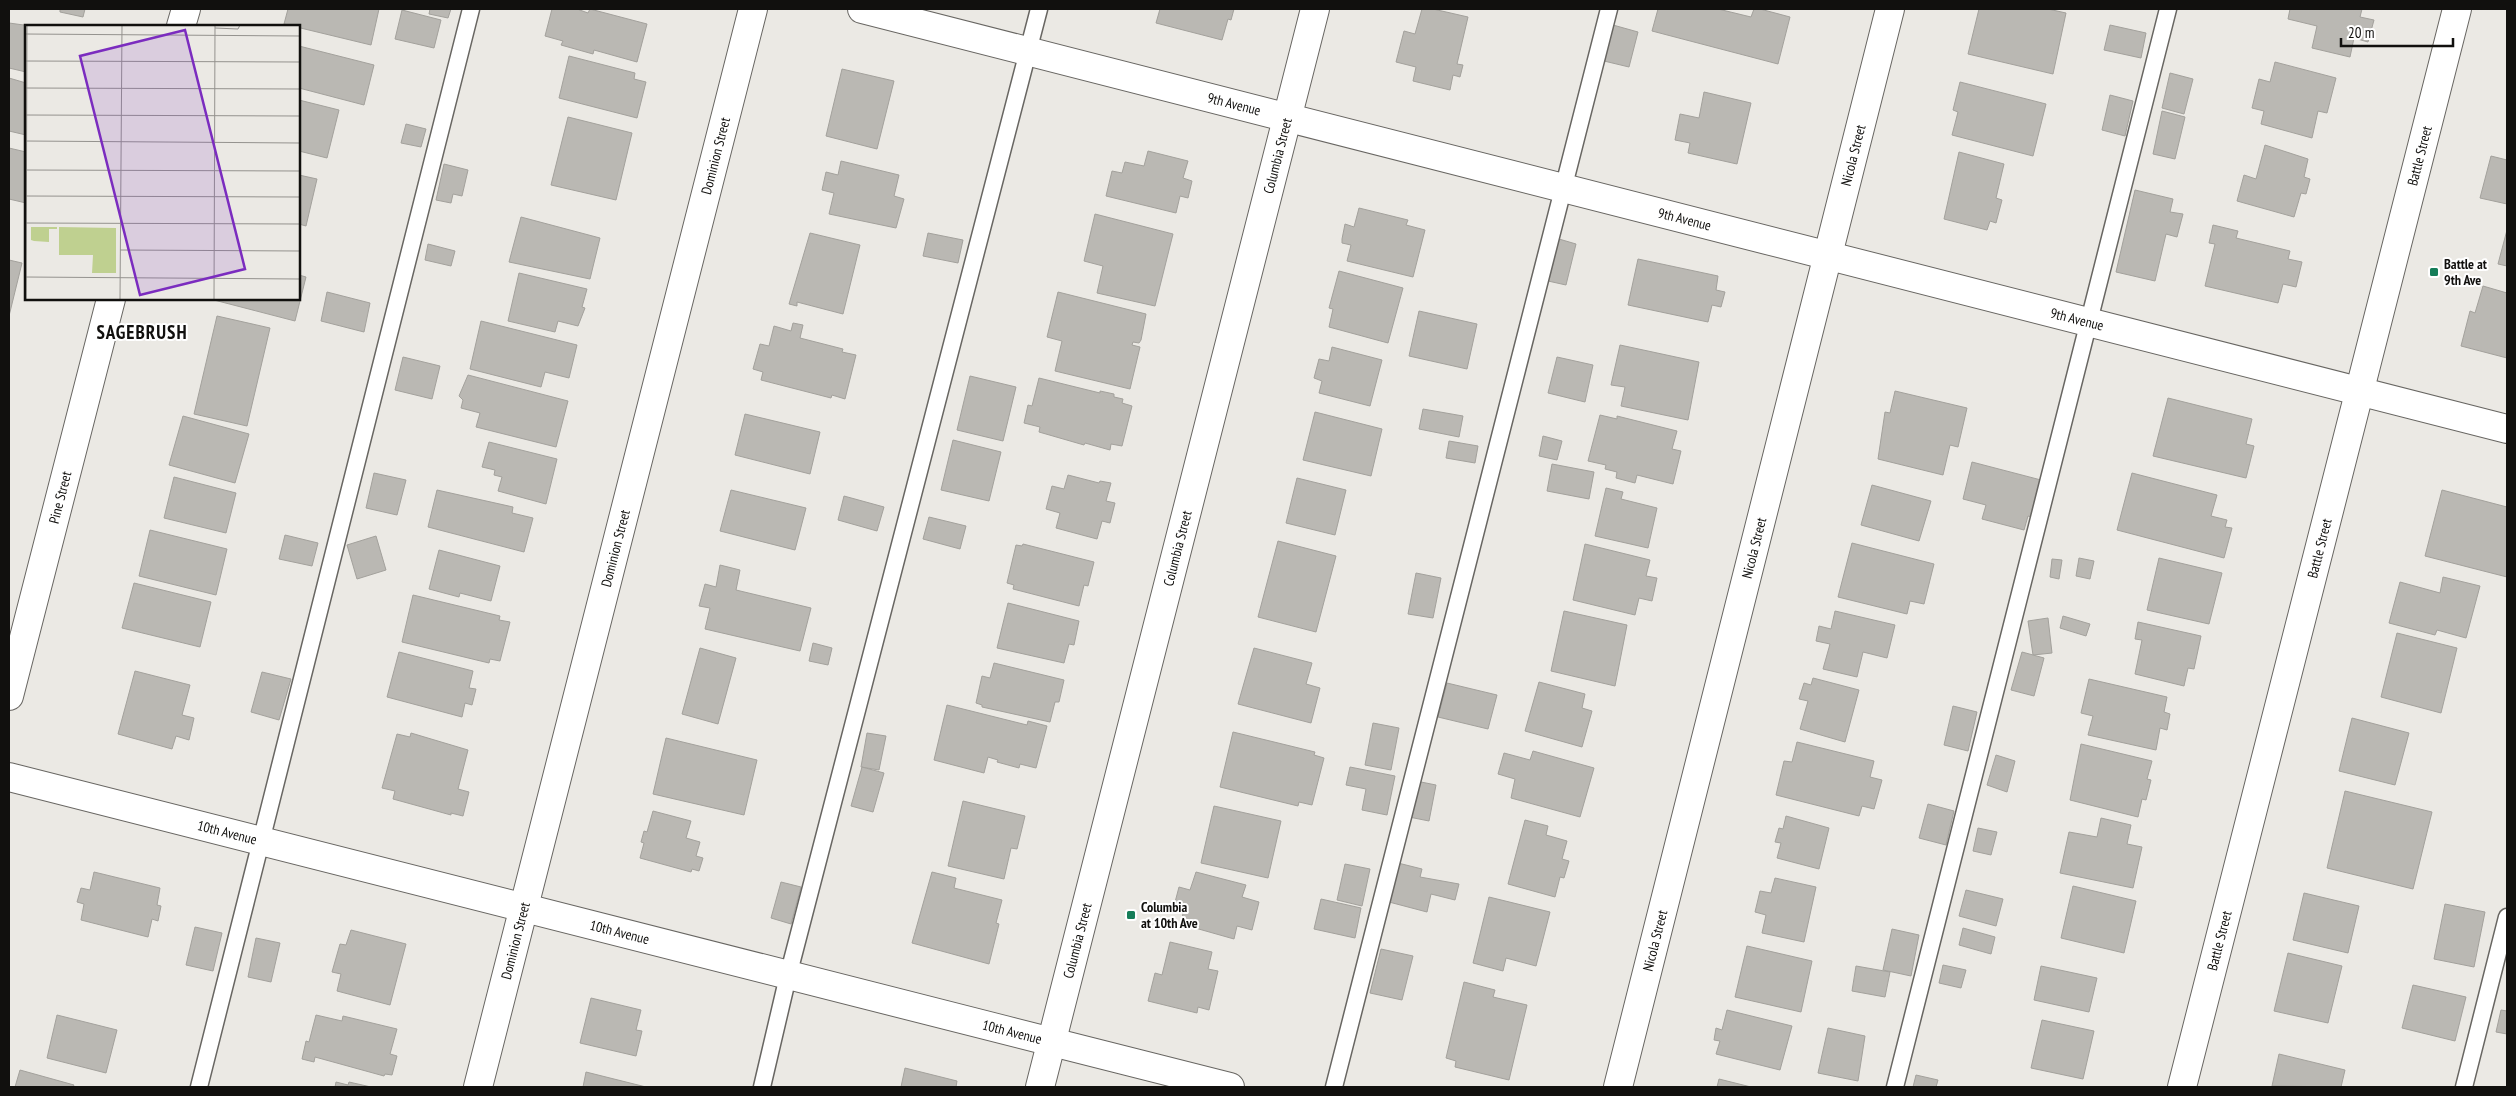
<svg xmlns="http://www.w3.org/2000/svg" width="2516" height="1096" viewBox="0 0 2516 1096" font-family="'PT Sans Narrow',sans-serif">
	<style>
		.building { fill: #bab8b3; stroke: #a3a19c }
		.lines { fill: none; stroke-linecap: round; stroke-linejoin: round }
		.service-casing { stroke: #686662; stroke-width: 19 }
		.minor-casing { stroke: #686662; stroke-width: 30 }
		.tertiary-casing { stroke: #686662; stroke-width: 30 }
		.secondary-casing { stroke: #686662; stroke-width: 30 }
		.service { stroke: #fff; stroke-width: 16 }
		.minor { stroke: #fff; stroke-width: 28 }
		.tertiary { stroke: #fff; stroke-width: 28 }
		.secondary { stroke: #fff; stroke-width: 28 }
		.poi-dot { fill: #157d58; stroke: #fff; stroke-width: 2 }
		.labels { text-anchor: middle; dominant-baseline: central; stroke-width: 4; stroke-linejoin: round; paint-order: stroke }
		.street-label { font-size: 14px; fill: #11100e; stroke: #fff }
		.poi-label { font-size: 14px; font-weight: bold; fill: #11100e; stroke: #fff; text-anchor: start }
		.district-label { font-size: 19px; font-weight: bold; letter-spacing: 1px; fill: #11100e; stroke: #fff }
		.inset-road { fill: none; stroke: #94928e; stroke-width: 1 }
		.view { fill: #7b2cbf; fill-opacity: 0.15; stroke: #7b2cbf; stroke-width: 2.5 }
		.inset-edge { fill: none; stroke: #11100e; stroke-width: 2.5 }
	</style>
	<rect width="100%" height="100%" fill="#ebe9e4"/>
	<g class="building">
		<polygon points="60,9 85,9 83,17 60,12"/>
		<polygon points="288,9 379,9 371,45 284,24"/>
		<polygon points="430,9 451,9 448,18 429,14"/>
		<polygon points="552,9 577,9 588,13 590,9 647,24 637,62 594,50 593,54 561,45 563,41 545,36"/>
		<polygon points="1160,9 1234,9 1231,20 1228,19 1222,40 1156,23"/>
		<polygon points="1422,9 1433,9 1468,17 1457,64 1463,65 1460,77 1453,75 1450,90 1413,81 1416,67 1396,62 1404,31 1415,34"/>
		<polygon points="1658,9 1718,9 1751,17 1754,9 1760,9 1790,17 1778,64 1652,31"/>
		<polygon points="1979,9 2048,9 2066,13 2053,74 1968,54"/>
		<polygon points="2290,9 2362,9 2360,17 2374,20 2368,42 2354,38 2350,57 2312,48 2317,26 2288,19"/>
		<polygon points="402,10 441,20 434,48 395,39"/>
		<polygon points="9,23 31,26 26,26 26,72 9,68"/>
		<polygon points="1613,25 1638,32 1629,67 1604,61"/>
		<polygon points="2110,25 2146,33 2141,58 2104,50"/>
		<polygon points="299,46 374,65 364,105 299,88"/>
		<polygon points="569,56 635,73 634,79 646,82 637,118 559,98"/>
		<polygon points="2275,62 2336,78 2327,113 2318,111 2312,138 2261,124 2264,111 2252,108 2259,79 2270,82"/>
		<polygon points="842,69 894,81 877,149 826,136"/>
		<polygon points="2170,73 2193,79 2184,114 2162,108"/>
		<polygon points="9,78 26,83 26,135 9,131"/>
		<polygon points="1960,82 2046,104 2033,156 1952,135 1958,112 1953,110"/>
		<polygon points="1704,92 1751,103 1737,164 1688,153 1690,143 1675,140 1680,114 1699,118"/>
		<polygon points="2110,95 2133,101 2125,136 2102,130"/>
		<polygon points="299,100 339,110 327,158 299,151"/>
		<polygon points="2162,111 2185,117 2175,159 2153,154"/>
		<polygon points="568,117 632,133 616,200 551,185"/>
		<polygon points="406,124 426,129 421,147 401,143"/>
		<polygon points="2265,145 2308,159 2304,177 2310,179 2306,194 2301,193 2294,217 2237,201 2244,175 2256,179"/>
		<polygon points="9,148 26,152 26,203 9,199"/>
		<polygon points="1148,151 1188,161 1183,178 1192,181 1188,198 1180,196 1176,213 1106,196 1112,171 1122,173 1125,162 1144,166"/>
		<polygon points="1959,152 2004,164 1996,198 2002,200 1996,223 1990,221 1987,230 1944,219"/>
		<polygon points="2491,156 2507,160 2507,204 2480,198"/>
		<polygon points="841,161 899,175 894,196 904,199 896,228 829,214 834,193 822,190 826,172 838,175"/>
		<polygon points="444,164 468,170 462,196 453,194 451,203 436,200"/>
		<polygon points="299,175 317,179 306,226 299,224"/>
		<polygon points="2135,190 2173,199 2170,212 2183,214 2177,237 2166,234 2155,281 2116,272"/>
		<polygon points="1359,208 1408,220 1406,225 1425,230 1413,277 1347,261 1351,245 1342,243 1342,239 1345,224 1354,227"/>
		<polygon points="1095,214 1173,234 1155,306 1097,293 1103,266 1084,261"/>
		<polygon points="521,217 600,238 590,279 509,262"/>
		<polygon points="2213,225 2238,231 2236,238 2290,251 2288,259 2302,262 2296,287 2283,284 2278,303 2205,286 2215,244 2209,243"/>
		<polygon points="2507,230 2507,266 2498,264"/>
		<polygon points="810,233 860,245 843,314 797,302 797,306 789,304"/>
		<polygon points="928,233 963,240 958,263 923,256"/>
		<polygon points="1559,239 1576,244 1566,285 1548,281"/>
		<polygon points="428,244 455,251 451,266 425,260"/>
		<polygon points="1638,259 1718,276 1716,290 1725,292 1721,307 1712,305 1708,322 1628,305"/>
		<polygon points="9,260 22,263 9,316"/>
		<polygon points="1339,271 1403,288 1388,343 1329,327 1333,309 1329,308"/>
		<polygon points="519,273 587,289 582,307 585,308 578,326 558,321 555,332 508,321"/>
		<polygon points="299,275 306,277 295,321 214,300 299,299"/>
		<polygon points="2483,286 2507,293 2507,358 2461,346 2470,311 2475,313"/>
		<polygon points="327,292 370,303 364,332 321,321"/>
		<polygon points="1058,292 1146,314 1141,340 1139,343 1133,342 1132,345 1140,347 1130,389 1055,371 1062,341 1047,337"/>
		<polygon points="1419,311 1477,324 1467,369 1409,356"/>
		<polygon points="217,316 270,328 247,426 194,414"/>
		<polygon points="481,321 577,345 569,378 545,372 541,387 470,369"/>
		<polygon points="793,323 803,325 800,338 843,349 842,352 856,355 845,399 832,395 831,398 761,380 763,372 753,369 760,344 769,346 774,326 791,331"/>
		<polygon points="1620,345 1699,362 1688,420 1621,406 1625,387 1611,385"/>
		<polygon points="1332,347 1382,360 1370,406 1319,393 1322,381 1314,378 1319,359 1329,361"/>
		<polygon points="403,357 440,366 432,399 395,390"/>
		<polygon points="1557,357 1593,365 1585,402 1548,393"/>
		<polygon points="468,375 568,401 556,447 476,427 480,413 461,408 463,400 459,396"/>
		<polygon points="970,376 1016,387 1003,441 957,430"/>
		<polygon points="1039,378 1100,393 1100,391 1114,394 1114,397 1123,399 1122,403 1132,406 1122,446 1111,444 1110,450 1085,443 1084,445 1039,432 1040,427 1024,423 1028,405 1032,406"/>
		<polygon points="1895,391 1967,408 1958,447 1950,445 1943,475 1878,459 1885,412 1890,413"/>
		<polygon points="2168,398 2252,419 2246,444 2254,446 2246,478 2153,456"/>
		<polygon points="1423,409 1463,416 1459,437 1419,429"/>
		<polygon points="1315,412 1382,429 1371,476 1303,460"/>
		<polygon points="745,414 820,432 810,474 735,455"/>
		<polygon points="1600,415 1617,419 1617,416 1677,431 1672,449 1681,451 1673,484 1637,475 1635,483 1616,478 1617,472 1605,469 1606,465 1588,461"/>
		<polygon points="183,416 249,434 235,483 169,465"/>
		<polygon points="1543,436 1562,441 1557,460 1539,456"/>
		<polygon points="953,440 1001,452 989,501 941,490"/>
		<polygon points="1449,441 1478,446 1475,463 1446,458"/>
		<polygon points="489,442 557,459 546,504 498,491 502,477 494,475 495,470 482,467"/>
		<polygon points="1972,462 2041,480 2032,517 2028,516 2024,530 1982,519 1986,505 1963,499"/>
		<polygon points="1552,464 1594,472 1589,499 1547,491"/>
		<polygon points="374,473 406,480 397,515 366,508"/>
		<polygon points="2132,473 2217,495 2211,516 2227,520 2225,527 2232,528 2224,558 2117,530"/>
		<polygon points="1068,475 1099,483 1100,481 1111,483 1106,501 1115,503 1110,523 1102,521 1097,539 1056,528 1060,513 1046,509 1052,486 1064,489"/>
		<polygon points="174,477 236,493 226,533 164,518"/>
		<polygon points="1297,478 1346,490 1335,535 1286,523"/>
		<polygon points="1872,485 1931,501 1919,541 1861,525"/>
		<polygon points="1606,488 1623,492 1621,499 1657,508 1648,548 1595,536"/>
		<polygon points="437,490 513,507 512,513 533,518 524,552 428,527"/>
		<polygon points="731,490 806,508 795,550 720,531"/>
		<polygon points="2442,490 2507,507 2507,577 2425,556"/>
		<polygon points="844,496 884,507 877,531 838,520"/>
		<polygon points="929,517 966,526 960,549 923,539"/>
		<polygon points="150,530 227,549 216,595 139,576"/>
		<polygon points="285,535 318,543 312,566 279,559"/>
		<polygon points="376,536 386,570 357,579 347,545"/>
		<polygon points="1278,541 1336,556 1316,632 1258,617"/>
		<polygon points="1852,543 1934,564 1924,604 1910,601 1907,614 1838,597"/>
		<polygon points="1023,544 1094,562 1088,586 1084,585 1079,606 1013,589 1014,585 1007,583 1016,545 1022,546"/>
		<polygon points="1585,544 1650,560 1646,576 1657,578 1652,601 1639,598 1635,615 1573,600"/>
		<polygon points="439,550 500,566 491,601 460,593 459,597 429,589"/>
		<polygon points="2079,558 2094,561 2090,579 2076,576"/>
		<polygon points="2159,558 2222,573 2209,624 2147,610"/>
		<polygon points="2052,559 2062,560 2059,579 2050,577"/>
		<polygon points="720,565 740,570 736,590 811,608 800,651 705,629 710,608 699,606 705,584 716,587"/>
		<polygon points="1416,573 1441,578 1433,618 1408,614"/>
		<polygon points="2443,577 2480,586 2466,638 2437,630 2435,635 2389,623 2400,582 2440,593"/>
		<polygon points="134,583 211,602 200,647 122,628"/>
		<polygon points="413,595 500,616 499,620 510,622 500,661 490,659 489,663 402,642"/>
		<polygon points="1008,603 1079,621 1074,645 1069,644 1064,663 997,648"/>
		<polygon points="1564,611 1627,625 1615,686 1551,671"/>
		<polygon points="1835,611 1895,625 1887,658 1863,652 1857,677 1823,669 1830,644 1816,641 1819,626 1831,629"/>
		<polygon points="2063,616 2090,624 2086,636 2060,628"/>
		<polygon points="2048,618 2052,653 2033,655 2028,621"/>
		<polygon points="2138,622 2201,636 2194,669 2188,668 2184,686 2135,674 2142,640 2135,639"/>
		<polygon points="2397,633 2457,648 2441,713 2381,697"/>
		<polygon points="813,643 832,648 828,665 809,661"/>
		<polygon points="700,648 736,658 718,724 682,714"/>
		<polygon points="1254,648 1312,663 1306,684 1320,688 1311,723 1238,704"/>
		<polygon points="399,652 473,671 469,688 476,689 472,705 465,703 462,717 387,697"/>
		<polygon points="2022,652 2044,658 2034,696 2011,690"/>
		<polygon points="994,663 1064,680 1059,702 1055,702 1050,722 982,707 982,705 976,703 982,676 990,678"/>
		<polygon points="135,671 190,685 182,715 194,718 189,740 176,736 172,749 118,734"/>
		<polygon points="262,672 291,679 279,720 251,712"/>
		<polygon points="1813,678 1859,690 1845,742 1800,729 1808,701 1799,699 1804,683 1811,685"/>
		<polygon points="2089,679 2167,697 2164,712 2170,714 2167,730 2160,728 2156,750 2088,735 2093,716 2081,713"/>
		<polygon points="1539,682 1585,694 1582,708 1592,711 1582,747 1525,731"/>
		<polygon points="1447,683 1497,695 1488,729 1438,717"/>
		<polygon points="947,705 1027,725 1028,721 1047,726 1036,768 1020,764 1019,768 997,762 998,760 988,757 984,773 934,760"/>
		<polygon points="1953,706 1977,712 1968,751 1944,745"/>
		<polygon points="2352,718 2409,733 2395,785 2339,771"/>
		<polygon points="1373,723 1399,728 1391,770 1365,765"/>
		<polygon points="1233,732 1315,752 1314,755 1324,758 1312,805 1299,802 1298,806 1220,787"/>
		<polygon points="411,733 468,750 458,789 469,792 463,816 451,813 451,815 393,799 395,791 382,788 397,734 410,737"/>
		<polygon points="867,733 886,736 879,770 861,767"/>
		<polygon points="666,738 757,760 744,815 653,794"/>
		<polygon points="1797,742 1874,761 1870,777 1882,780 1874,809 1862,806 1859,816 1776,795 1784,761 1792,762"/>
		<polygon points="2081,744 2152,761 2147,779 2151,780 2146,800 2142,799 2138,817 2070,800"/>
		<polygon points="1533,751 1594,768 1580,817 1511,798 1515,779 1498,774 1504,753 1530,760"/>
		<polygon points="1996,755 2015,761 2007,792 1987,785"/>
		<polygon points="862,767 884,773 873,812 851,806"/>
		<polygon points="1350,767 1395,776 1387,815 1362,810 1366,789 1346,785"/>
		<polygon points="1416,781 1436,785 1429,821 1409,817"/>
		<polygon points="2345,791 2432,812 2413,889 2327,868"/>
		<polygon points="963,801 1025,816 1017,849 1011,848 1004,879 948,866"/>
		<polygon points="1928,804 1954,811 1946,845 1919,838"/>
		<polygon points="1214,806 1281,821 1268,878 1201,863"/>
		<polygon points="653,811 691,821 686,838 700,842 696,856 703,858 699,871 692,869 691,872 640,858 644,843 641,842 644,831 647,832"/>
		<polygon points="1786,816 1829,828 1819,869 1777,858 1781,843 1775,842 1779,828 1783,829"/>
		<polygon points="2101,818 2131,825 2127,844 2142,847 2133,888 2060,873 2069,832 2097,837"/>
		<polygon points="1525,820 1548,826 1546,835 1567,841 1562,859 1569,861 1564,878 1560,877 1555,897 1508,884"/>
		<polygon points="1978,828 1997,832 1991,855 1973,851"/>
		<polygon points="1398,863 1422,869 1420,877 1459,884 1455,900 1431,894 1427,912 1389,902"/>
		<polygon points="1345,864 1370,869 1362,906 1337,900"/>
		<polygon points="94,872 160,888 157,905 161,906 158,921 152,919 148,937 81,920 84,904 77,902 81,888 90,890"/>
		<polygon points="932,872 956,878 954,888 1002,900 996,923 999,924 989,964 912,943"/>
		<polygon points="1196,872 1246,885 1242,897 1259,902 1252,930 1237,926 1234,939 1181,924 1184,908 1174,906 1179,887 1190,890"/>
		<polygon points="1775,878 1816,887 1804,942 1762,933 1766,915 1755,912 1760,891 1771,893"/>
		<polygon points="781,882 801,887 791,924 771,918"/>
		<polygon points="2073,886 2136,901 2124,953 2061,938"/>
		<polygon points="1966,890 2003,899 1996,926 1959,916"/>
		<polygon points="2304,893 2359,906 2348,953 2293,940"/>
		<polygon points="1489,897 1550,912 1536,966 1506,958 1503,971 1473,963"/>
		<polygon points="1321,899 1361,908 1355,938 1314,929"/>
		<polygon points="2445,904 2485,912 2474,967 2434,959"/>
		<polygon points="195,927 222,933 213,971 186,965"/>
		<polygon points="1963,928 1995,937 1991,954 1959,945"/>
		<polygon points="1892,929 1919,935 1911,976 1883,970"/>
		<polygon points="351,930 406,944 390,1005 337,991 341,974 332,972 340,944 346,945"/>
		<polygon points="256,938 280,943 271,982 248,977"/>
		<polygon points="1170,942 1212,952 1208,969 1218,971 1209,1010 1198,1007 1197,1013 1148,1001 1155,973 1162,975"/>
		<polygon points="1747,946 1812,961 1801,1012 1735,997"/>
		<polygon points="1381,949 1413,956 1402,1000 1370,993"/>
		<polygon points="2288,953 2342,966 2328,1023 2274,1011"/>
		<polygon points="1943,965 1966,970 1961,988 1939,983"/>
		<polygon points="1856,966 1890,972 1885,997 1852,991"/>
		<polygon points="2041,966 2097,978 2089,1012 2034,1000"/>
		<polygon points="1464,982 1495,990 1493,997 1527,1005 1509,1080 1455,1067 1456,1061 1446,1058"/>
		<polygon points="2413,985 2466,997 2455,1041 2402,1028"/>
		<polygon points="591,998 641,1010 636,1030 642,1031 636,1056 580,1043"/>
		<polygon points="1727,1010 1792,1026 1780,1070 1716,1054 1720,1041 1714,1040 1716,1028 1722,1030"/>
		<polygon points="2501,1010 2507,1011 2507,1034 2496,1032"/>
		<polygon points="57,1015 117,1030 106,1073 47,1058"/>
		<polygon points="316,1015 342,1021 343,1016 397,1029 390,1054 397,1056 392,1075 385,1074 384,1076 315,1057 314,1062 302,1059 306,1041 309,1042"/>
		<polygon points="2042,1020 2094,1031 2083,1079 2031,1068"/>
		<polygon points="1828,1028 1865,1036 1858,1081 1818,1073"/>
		<polygon points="2279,1054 2345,1070 2341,1087 2272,1086"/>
		<polygon points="905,1068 957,1081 956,1087 901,1087"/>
		<polygon points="20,1070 74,1085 73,1087 15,1087"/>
		<polygon points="586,1072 646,1087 583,1087"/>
		<polygon points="1916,1075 1938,1080 1936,1087 1913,1087"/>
		<polygon points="1719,1079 1751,1087 1717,1087"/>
		<polygon points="336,1082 348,1085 349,1082 371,1087 335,1087"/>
	</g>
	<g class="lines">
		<defs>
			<g id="service">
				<polyline points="199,1087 471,9"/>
				<polyline points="762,1087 788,976 1039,9"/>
				<polyline points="1334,1087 1609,9"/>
				<polyline points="1895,1087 2168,9"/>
				<polyline points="2464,1087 2507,917"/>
			</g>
			<g id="minor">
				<path id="s1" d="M862,9L2507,429"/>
				<polyline points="181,26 186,9"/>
				<path id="s2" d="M9,696L111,299"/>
				<path id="s3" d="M9,777L1052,1042"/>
				<path id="s4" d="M478,1087L753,9"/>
				<path id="s5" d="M1618,1087L1890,9"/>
				<path id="s6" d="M2182,1087L2457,9"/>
			</g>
			<polyline id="tertiary" points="1052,1042 1230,1087"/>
			<g id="secondary">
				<path id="s7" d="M1040,1087L1315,9"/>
			</g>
		</defs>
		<use href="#service" class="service-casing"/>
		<use href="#minor" class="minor-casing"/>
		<use href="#tertiary" class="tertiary-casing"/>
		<use href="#secondary" class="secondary-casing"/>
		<use href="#service" class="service"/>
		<use href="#minor" class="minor"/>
		<use href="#tertiary" class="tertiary"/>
		<use href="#secondary" class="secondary"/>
	</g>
	<g class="poi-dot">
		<rect x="2429" y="267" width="10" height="10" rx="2.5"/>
		<rect x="1126" y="910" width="10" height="10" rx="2.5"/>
	</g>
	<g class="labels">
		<g class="street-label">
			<text stroke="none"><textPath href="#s1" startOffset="384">9th Avenue</textPath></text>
			<text stroke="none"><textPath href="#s5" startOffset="961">Nicola Street</textPath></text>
			<text stroke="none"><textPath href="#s4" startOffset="961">Dominion Street</textPath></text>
			<text stroke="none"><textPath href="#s7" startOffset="961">Columbia Street</textPath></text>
			<text stroke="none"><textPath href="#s6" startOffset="961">Battle Street</textPath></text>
			<text stroke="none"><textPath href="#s1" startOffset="849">9th Avenue</textPath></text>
			<text stroke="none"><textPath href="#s1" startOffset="1254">9th Avenue</textPath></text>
			<text stroke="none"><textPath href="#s2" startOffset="205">Pine Street</textPath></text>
			<text stroke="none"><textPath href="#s4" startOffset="556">Dominion Street</textPath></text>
			<text stroke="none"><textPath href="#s7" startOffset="556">Columbia Street</textPath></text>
			<text stroke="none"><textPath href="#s5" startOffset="556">Nicola Street</textPath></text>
			<text stroke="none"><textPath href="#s6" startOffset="556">Battle Street</textPath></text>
			<text stroke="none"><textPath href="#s3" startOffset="225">10th Avenue</textPath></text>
			<text stroke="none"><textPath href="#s3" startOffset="630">10th Avenue</textPath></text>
			<text stroke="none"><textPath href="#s4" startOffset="151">Dominion Street</textPath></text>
			<text stroke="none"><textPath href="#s7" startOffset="151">Columbia Street</textPath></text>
			<text stroke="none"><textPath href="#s6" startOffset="151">Battle Street</textPath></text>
			<text stroke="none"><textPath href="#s5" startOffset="151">Nicola Street</textPath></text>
			<text stroke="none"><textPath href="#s3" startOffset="1035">10th Avenue</textPath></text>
		</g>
		<g class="poi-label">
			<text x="2444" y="264">Battle at<tspan x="2444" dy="16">9th Ave</tspan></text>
			<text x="1141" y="907">Columbia<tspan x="1141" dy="16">at 10th Ave</tspan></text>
		</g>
		<g class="district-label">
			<text x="142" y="332">SAGEBRUSH</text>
		</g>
	</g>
	<g transform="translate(25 25)">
		<rect width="275" height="275" fill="#ebe9e4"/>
		<path d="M6,202H32V204H24V217L9,216L6,215ZM34,202L91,203V248H67L68,230H34Z" fill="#bfd090"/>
		<path class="inset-road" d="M190,3L213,4L215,0M0,9L275,11M0,36L275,37M0,63L275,64M0,90L275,91M0,116L275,118M0,145L275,146M0,171L275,172M0,198L275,199M95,225L275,226M0,252L275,254M1,275L2,0M95,275L97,0M189,275L190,0"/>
		<path class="view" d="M160,5L220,244L115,270L55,31Z"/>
		<rect width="275" height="275" class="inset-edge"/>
	</g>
	<rect width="2516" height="1096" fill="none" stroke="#11100e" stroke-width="20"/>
	<path d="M2341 38v8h112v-8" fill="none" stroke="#11100e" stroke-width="2.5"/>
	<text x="2348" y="38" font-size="15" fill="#11100e" stroke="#ffffff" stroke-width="4" paint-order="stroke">20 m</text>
</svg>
